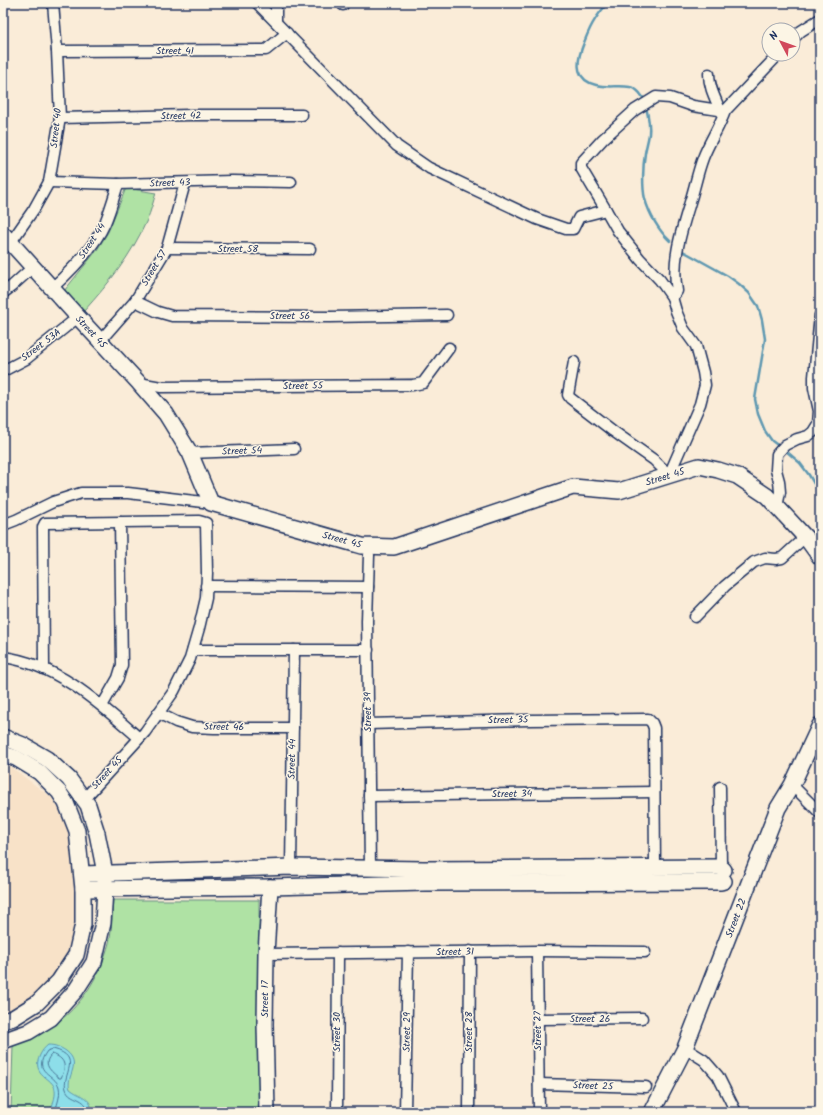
<svg xmlns="http://www.w3.org/2000/svg" width="823" height="1115" viewBox="0 0 823 1115" font-family="Kalam,sans-serif">
	<style>
		.built { fill: #f8e2c8 }
		.green { fill: #afe2a4; stroke: #658881 }
		.water { fill: #8ddee9; stroke: #5f98b1 }
		.lines { fill: none; stroke-linecap: round; stroke-linejoin: round }
		.shore { stroke: #497596; stroke-width: 1 }
		.stream { stroke: #5f98b1; stroke-width: 2.5 }
		.street-casing { stroke: #1b2f5e; stroke-width: 13 }
		.secondary-casing { stroke: #1b2f5e; stroke-width: 18 }
		.street { stroke: #fcf5e5; stroke-width: 10 }
		.secondary { stroke: #fcf5e5; stroke-width: 15 }
		.labels { text-anchor: middle; dominant-baseline: central; stroke-width: 3; stroke-linejoin: round; paint-order: stroke }
		.street-label { font-size: 10px; fill: #1b2f5e; stroke: #fcf5e5 }
	</style>
	<rect width="100%" height="100%" fill="#faecd8"/>
	<filter id="ink" filterUnits="userSpaceOnUse"><feTurbulence type="fractalNoise" baseFrequency=".025" numOctaves="2"/><feDisplacementMap in="SourceGraphic" scale="8" xChannelSelector="R" yChannelSelector="G"/><feConvolveMatrix kernelMatrix="1 2 1 2 8 2 1 2 1" color-interpolation-filters="sRGB"/></filter>
	<g filter="url(#ink)">
		<polygon class="built" points="3,763 7,764 51,797 74,830 77,920 72,955 53,981 30,1003 3,1015"/>
		<g class="green">
			<path d="M126,188L156,193C153,202 151,211 147,220C131,256 110,282 84,311L64,291L97,250L108,232Z"/>
			<path d="M113,900H259L260,1112H11L13,1045C28,1038 45,1031 59,1021C84,1003 101,972 109,943C112,932 112,912 113,900Z"/>
		</g>
		<path class="water" d="M48,1045C55,1045 60,1047 66,1051C83,1064 65,1076 70,1089C80,1097 91,1096 92,1112H51C52,1104 56,1098 55,1090C54,1077 30,1076 40,1055C42,1051 44,1048 48,1045Z"/>
		<g class="lines">
			<g class="shore">
				<path d="M52,1054C65,1058 67,1066 61,1078H59C51,1071 41,1064 52,1054Z"/>
				<path d="M55,1112C57,1104 61,1096 59,1087C55,1073 31,1073 47,1051L53,1049C84,1057 61,1075 66,1089C70,1101 87,1096 88,1112"/>
			</g>
			<g class="stream">
				<path d="M608,3C594,18 589,29 582,48C576,64 576,80 596,85C607,88 619,85 630,87C637,88 643,96 645,102"/>
				<path d="M646,107C648,115 650,126 649,134C648,141 646,147 645,153C643,165 642,187 645,199C649,214 659,231 670,241"/>
				<polyline points="681,250 728,276 739,284 749,293 758,306 762,320 765,339 755,399 758,414 765,431 772,441 780,447"/>
				<polyline points="785,450 800,463 809,475 820,494"/>
			</g>
			<defs>
				<g id="street">
					<path d="M257,3L397,146L429,168L537,219L566,229H573L579,217L606,210L618,231L640,259L660,280L672,297L677,291C671,260 682,229 691,199C695,186 698,171 703,158C709,142 719,128 725,111L779,54"/>
					<polyline points="343,5 343,3"/>
					<polyline points="276,21 276,3"/>
					<polyline points="793,39 801,31 820,19"/>
					<polyline points="57,51 266,50 287,33"/>
					<path d="M709,74C709,87 715,98 720,110"/>
					<polyline points="60,118 190,115 302,115"/>
					<polyline points="49,182 118,184 232,181 291,182"/>
					<polyline points="606,210 581,168 581,163 603,139 635,110 656,97 670,98 693,106 725,111"/>
					<polyline points="11,242 34,209 49,182 60,118 57,51 53,3"/>
					<polyline points="167,248 310,249"/>
					<path d="M52,288C72,270 94,248 105,223C110,211 114,197 118,184"/>
					<polyline points="3,293 12,286 33,267"/>
					<polyline points="135,301 158,312 172,316 330,317 447,315"/>
					<polyline points="100,341 135,301 167,248 185,183"/>
					<polyline points="574,362 568,395 570,398 613,431 654,460 669,475 700,404 705,385 703,372 696,346 683,328 676,311 672,297"/>
					<polyline points="3,371 26,359 78,317"/>
					<polyline points="139,383 161,387 413,385 423,383 449,348"/>
					<polyline points="190,453 294,449"/>
					<polyline points="777,507 780,492 779,481 776,470 777,454 785,445 797,439 808,436 813,432 818,424 819,411 814,388 814,377 820,315"/>
					<polyline points="3,525 16,520 53,502 81,493 128,493 211,503"/>
					<polyline points="369,555 367,621 370,868"/>
					<polyline points="206,586 368,587"/>
					<polyline points="695,617 725,586 754,562 765,558 776,559 782,558 805,537"/>
					<polyline points="193,650 368,650"/>
					<path d="M3,657C57,664 99,703 139,738"/>
					<polyline points="44,669 43,527 45,523 199,521 206,523 207,573 206,598 199,628 190,659 174,691 145,732 84,799"/>
					<polyline points="102,706 118,678 122,665 120,522"/>
					<polyline points="158,713 176,722 192,727 214,728 293,728"/>
					<polyline points="368,724 528,720 648,719 652,723 654,728 655,868"/>
					<polyline points="792,785 820,813"/>
					<polyline points="720,787 721,867"/>
					<polyline points="369,796 654,792"/>
					<polyline points="291,867 294,650"/>
					<polyline points="537,951 539,1112"/>
					<polyline points="266,954 537,951 645,952"/>
					<polyline points="538,1019 642,1018"/>
					<polyline points="685,1048 704,1060 718,1076 736,1112"/>
					<polyline points="539,1084 646,1087"/>
					<polyline points="337,1112 338,953"/>
					<polyline points="405,1112 408,952"/>
					<polyline points="469,1112 470,951"/>
				</g>
				<g id="secondary">
					<polyline points="3,234 78,317 139,383 166,414 190,453 211,503 362,546 394,547 573,487 619,491 699,466 718,470 737,476 767,496 807,539 820,557"/>
					<polyline points="3,737 23,745 47,759 69,779 88,805 97,833 105,873 105,888 103,923 94,962 76,990 51,1018 28,1032 3,1041"/>
					<polyline points="3,754 16,758 39,772 59,792 66,803 77,831 83,889 83,924 76,955 59,981 37,1003 13,1018 3,1021"/>
					<polyline points="83,874 291,867 424,869 721,867 724,870"/>
					<polyline points="83,889 270,887 425,883 721,882 724,881"/>
					<polyline points="267,1112 265,1024 266,954 270,887"/>
					<polyline points="652,1112 685,1048 778,808 792,785 820,725"/>
				</g>
			</defs>
			<use href="#street" class="street-casing"/>
			<use href="#secondary" class="secondary-casing"/>
			<use href="#street" class="street"/>
			<use href="#secondary" class="secondary"/>
		</g>
	</g>
	<g class="labels">
		<g class="street-label">
			<text x="175" y="51">Street 41</text>
			<text transform="translate(181 116) rotate(-1)">Street 42</text>
			<text transform="translate(56 128) rotate(-84)">Street 40</text>
			<text transform="translate(170 183) rotate(-2)">Street 43</text>
			<text transform="translate(92 241) rotate(-57)">Street 44</text>
			<text x="238" y="249">Street 58</text>
			<text transform="translate(154 268) rotate(-59)">Street 57</text>
			<text x="290" y="316">Street 56</text>
			<text transform="translate(91 332) rotate(47)">Street 45</text>
			<text transform="translate(41 345) rotate(-37)">Street 53A</text>
			<text transform="translate(303 386) rotate(-1)">Street 55</text>
			<text transform="translate(242 451) rotate(-2)">Street 54</text>
			<text transform="translate(665 477) rotate(-17)">Street 45</text>
			<text transform="translate(342 540) rotate(15)">Street 45</text>
			<text transform="translate(368 712) rotate(-91)">Street 39</text>
			<text transform="translate(508 720) rotate(-1)">Street 35</text>
			<text transform="translate(224 727) rotate(1)">Street 46</text>
			<text transform="translate(292 759) rotate(-89)">Street 44</text>
			<text transform="translate(107 773) rotate(-47)">Street 45</text>
			<text transform="translate(512 794) rotate(-1)">Street 34</text>
			<text transform="translate(736 918) rotate(-69)">Street 22</text>
			<text transform="translate(455 952) rotate(-1)">Street 31</text>
			<text transform="translate(265 999) rotate(-90)">Street 17</text>
			<text x="590" y="1019">Street 26</text>
			<text transform="translate(538 1031) rotate(-91)">Street 27</text>
			<text transform="translate(337 1032) rotate(-90)">Street 30</text>
			<text transform="translate(407 1032) rotate(-89)">Street 29</text>
			<text transform="translate(469 1032) rotate(-90)">Street 28</text>
			<text transform="translate(593 1086) rotate(2)">Street 25</text>
		</g>
	</g>
	<rect width="823" height="1115" fill="none" stroke="#fcf5e5" stroke-width="16"/>
	<rect x="8" y="8" width="807" height="1099" fill="none" stroke="#1b2f5e" stroke-width="1.5" filter="url(#ink)"/>
	<g transform="translate(781 42) rotate(311)"><circle r="19" fill="#fcf5e5" stroke="#a2a6af"/>
	<path d="M0-3L7 15L0 10L-7 15Z" fill="#d1495b"/>
	<text y="-6" font-size="11" font-weight="bold" text-anchor="middle" fill="#1b2f5e">N</text>
	</g>
</svg>
